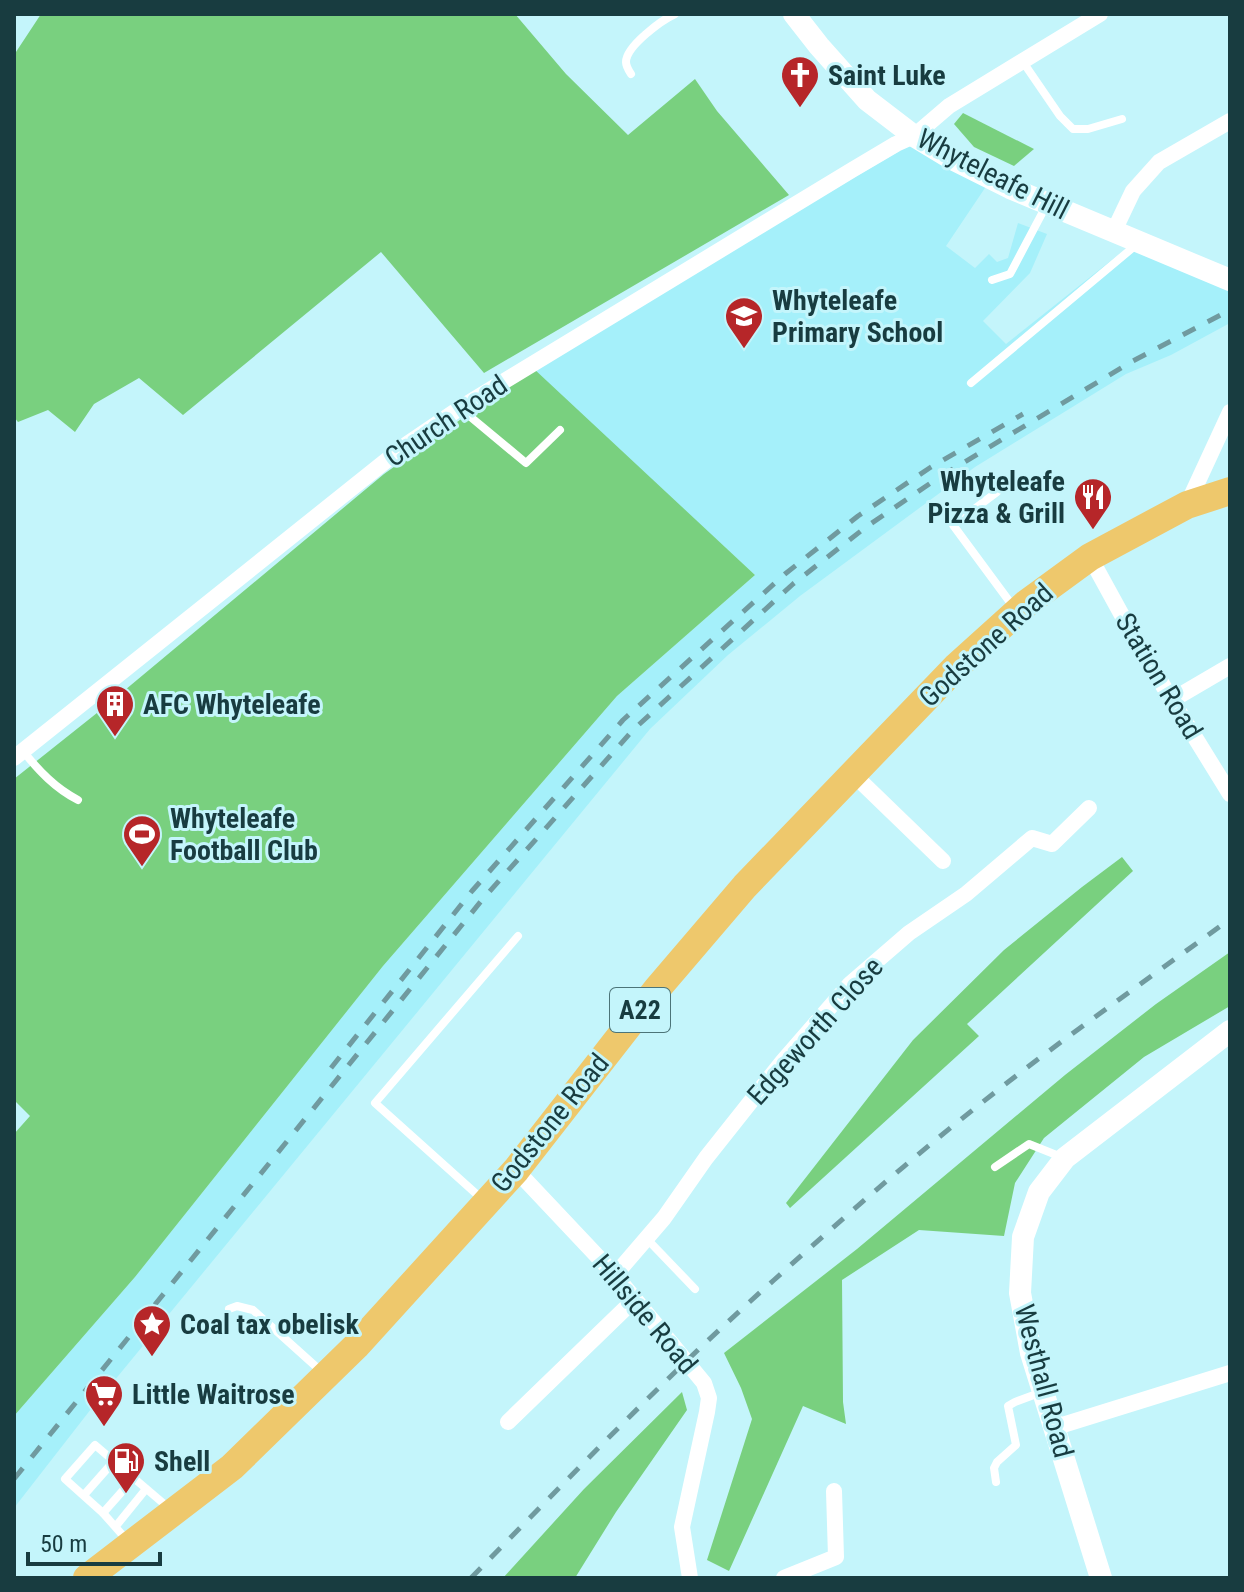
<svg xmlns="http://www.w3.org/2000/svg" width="1244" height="1592" viewBox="0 0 1244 1592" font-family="'Roboto Condensed',sans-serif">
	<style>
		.built { fill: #a5f0fa }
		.green { fill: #79d07f }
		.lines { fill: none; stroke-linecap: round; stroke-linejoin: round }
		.service { stroke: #fff; stroke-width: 8 }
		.minor { stroke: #fff; stroke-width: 16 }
		.tertiary { stroke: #fff; stroke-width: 22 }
		.trunk { stroke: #eec86c; stroke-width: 28 }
		.rail { stroke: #709a9f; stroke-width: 5; stroke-dasharray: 14 14; stroke-linecap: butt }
		.labels { text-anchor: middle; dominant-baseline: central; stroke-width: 6; stroke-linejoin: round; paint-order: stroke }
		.shield { fill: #c4f5fb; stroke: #4c7478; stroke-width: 2 }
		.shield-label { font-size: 26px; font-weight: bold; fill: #183c40 }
		.poi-label { font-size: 28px; font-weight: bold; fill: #183c40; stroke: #c4f5fb; text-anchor: start }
		.street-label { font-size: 28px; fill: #183c40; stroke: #c4f5fb }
	</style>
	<rect width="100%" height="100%" fill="#c4f5fb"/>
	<polygon class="built" points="913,143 987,185 946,246 975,268 989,254 997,262 1008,258 1018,223 1047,234 1030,273 983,321 1006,344 1128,247 1230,276 1230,323 1171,355 1126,374 975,467 800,596 728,655 650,729 91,1409 14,1508 14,1416 135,1277 383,966 617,696 755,575 531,368"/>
	<g class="green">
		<polygon points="41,14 515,14 566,74 628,135 695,79 717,111 789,195 484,373 381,252 183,415 139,378 94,404 75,432 48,410 18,422 14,417 14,55"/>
		<polygon points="963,113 1034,149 1014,166 974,147 954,124"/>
		<polygon points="533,368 755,575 617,696 383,966 135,1277 14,1416 14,1134 30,1116 14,1100 14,779 107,705 384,474"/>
		<polygon points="1122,857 1133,871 967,1024 979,1036 790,1208 786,1203 913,1040 1004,950 1082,887"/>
		<polygon points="1230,952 1230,1006 1144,1057 1044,1138 1015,1183 1004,1236 919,1230 842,1280 843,1402 846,1424 803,1406 729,1571 707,1560 752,1419 741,1388 724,1353 857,1249 1065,1075 1156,1004"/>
		<polygon points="682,1392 687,1410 616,1512 575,1578 503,1578 584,1489"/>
	</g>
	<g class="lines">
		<g class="service">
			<polyline points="1023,62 1060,116 1073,129 1088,129 1122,119"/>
			<path d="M631,74C629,71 626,66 626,62C626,46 662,20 675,14"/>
			<polyline points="992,280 1010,274 1047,204"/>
			<polyline points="971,383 1136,245"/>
			<polyline points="461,409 526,463 560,430"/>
			<polyline points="997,492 953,525 1015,609"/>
			<path d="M23,751C39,771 55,788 78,800"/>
			<polyline points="995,1167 1029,1144 1064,1158"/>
			<polyline points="482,1199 375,1103 518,936"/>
			<polyline points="647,1239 695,1289"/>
			<polyline points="229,1309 237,1306 253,1310 322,1372"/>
			<polyline points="996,1482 994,1468 997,1462 1016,1445 1008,1406 1015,1402 1042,1392"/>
			<polyline points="84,1495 114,1461"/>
			<polyline points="103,1513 134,1478"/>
			<polyline points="116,1526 146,1489"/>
			<polyline points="126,1539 103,1513 65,1479 95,1445 170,1509"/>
		</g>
		<g class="minor">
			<polyline points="1114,231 1133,191 1159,162 1230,121"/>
			<polyline points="1187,505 1230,412"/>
			<polyline points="1090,557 1141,650 1230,794"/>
			<polyline points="1172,700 1230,666"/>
			<polyline points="14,758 407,444 460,408 852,170 896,144 914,136 949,106 1100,14"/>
			<polyline points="853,774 943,861"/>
			<polyline points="516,1170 615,1275 704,1383 709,1398 707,1412 682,1527 690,1578"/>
			<polyline points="615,1275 664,1218 706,1158 783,1061 850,984 909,933 966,894 1032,838 1052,844 1089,808"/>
			<polyline points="508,1422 635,1299"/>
			<polyline points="1053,1428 1230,1373"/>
			<polyline points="784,1578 836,1557 834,1491"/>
		</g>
		<g class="tertiary">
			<polyline points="794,14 819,46 867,100 914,136 952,159 1010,188 1230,280"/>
			<polyline points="1101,1578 1031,1353 1020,1293 1023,1237 1039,1192 1065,1158 1230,1031"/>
		</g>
		<polyline class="trunk" points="87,1578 232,1467 356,1346 516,1170 657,989 745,886 956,667 1027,603 1090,557 1187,505 1230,491"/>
		<g class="rail">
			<polyline points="331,1068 472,891 623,720 785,574 858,516 931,467 1023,414"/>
			<polyline points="14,1479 482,900 633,730 793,584 866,527 938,478 1131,362 1230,310"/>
			<path d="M471,1578C570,1477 668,1374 774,1280C856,1206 941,1133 1029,1066C1095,1016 1163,968 1230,919"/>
		</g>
	</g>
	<defs>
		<symbol id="church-pin" viewBox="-11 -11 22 30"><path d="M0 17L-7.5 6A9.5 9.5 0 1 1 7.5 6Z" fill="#b62629" stroke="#c4f5fb"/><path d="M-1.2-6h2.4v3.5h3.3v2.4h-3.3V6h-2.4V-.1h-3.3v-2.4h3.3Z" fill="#fff"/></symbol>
		<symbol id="school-pin" viewBox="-11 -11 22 30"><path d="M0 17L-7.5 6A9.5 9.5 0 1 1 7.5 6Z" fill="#b62629" stroke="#c4f5fb"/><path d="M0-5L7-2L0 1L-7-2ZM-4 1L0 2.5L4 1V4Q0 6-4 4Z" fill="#fff"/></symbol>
		<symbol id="restaurant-pin" viewBox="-11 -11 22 30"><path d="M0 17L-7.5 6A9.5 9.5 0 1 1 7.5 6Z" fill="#b62629" stroke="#c4f5fb"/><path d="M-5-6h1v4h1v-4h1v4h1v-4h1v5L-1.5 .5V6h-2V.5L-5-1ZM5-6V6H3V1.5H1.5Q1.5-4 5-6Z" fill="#fff"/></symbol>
		<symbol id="building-pin" viewBox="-11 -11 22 30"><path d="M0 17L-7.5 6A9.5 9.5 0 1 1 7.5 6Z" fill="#b62629" stroke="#c4f5fb"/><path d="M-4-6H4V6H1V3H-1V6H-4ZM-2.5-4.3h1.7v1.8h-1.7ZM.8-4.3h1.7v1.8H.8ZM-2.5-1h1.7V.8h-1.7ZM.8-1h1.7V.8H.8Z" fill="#fff"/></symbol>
		<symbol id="stadium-pin" viewBox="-11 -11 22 30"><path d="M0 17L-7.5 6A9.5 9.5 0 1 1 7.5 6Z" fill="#b62629" stroke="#c4f5fb"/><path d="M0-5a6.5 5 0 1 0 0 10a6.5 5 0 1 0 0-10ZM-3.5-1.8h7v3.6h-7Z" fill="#fff"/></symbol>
		<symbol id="sight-pin" viewBox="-11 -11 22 30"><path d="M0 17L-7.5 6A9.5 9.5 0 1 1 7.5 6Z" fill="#b62629" stroke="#c4f5fb"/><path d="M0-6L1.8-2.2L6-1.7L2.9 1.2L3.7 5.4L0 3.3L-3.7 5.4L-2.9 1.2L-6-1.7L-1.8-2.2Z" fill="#fff"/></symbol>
		<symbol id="supermarket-pin" viewBox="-11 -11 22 30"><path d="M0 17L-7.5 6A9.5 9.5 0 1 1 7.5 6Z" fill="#b62629" stroke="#c4f5fb"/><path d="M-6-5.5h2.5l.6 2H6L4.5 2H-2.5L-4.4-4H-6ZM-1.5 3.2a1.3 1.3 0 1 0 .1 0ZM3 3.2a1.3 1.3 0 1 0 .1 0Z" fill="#fff"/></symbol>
		<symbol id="fuel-pin" viewBox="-11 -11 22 30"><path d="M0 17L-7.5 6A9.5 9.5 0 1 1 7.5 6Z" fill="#b62629" stroke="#c4f5fb"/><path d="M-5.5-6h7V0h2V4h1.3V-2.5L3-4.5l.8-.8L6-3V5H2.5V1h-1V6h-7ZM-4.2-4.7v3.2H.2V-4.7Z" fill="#fff"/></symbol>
	</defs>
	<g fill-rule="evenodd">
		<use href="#church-pin" x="778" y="53" width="44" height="60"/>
		<use href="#school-pin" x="722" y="294" width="44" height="60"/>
		<use href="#restaurant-pin" x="1071" y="475" width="44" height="60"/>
		<use href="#building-pin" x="93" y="682" width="44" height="60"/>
		<use href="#stadium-pin" x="120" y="812" width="44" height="60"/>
		<use href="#sight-pin" x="130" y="1302" width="44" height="60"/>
		<use href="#supermarket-pin" x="82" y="1372" width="44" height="60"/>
		<use href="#fuel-pin" x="104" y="1439" width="44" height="60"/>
	</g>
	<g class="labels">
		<rect class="shield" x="610" y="988" width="60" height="44" rx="6"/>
		<g class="shield-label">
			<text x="640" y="1010">A22</text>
		</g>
		<g class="poi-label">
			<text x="828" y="75">Saint Luke</text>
			<text x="772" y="300">Whyteleafe<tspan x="772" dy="32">Primary School</tspan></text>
			<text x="1065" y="481" text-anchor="end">Whyteleafe<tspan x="1065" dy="32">Pizza &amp; Grill</tspan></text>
			<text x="143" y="704">AFC Whyteleafe</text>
			<text x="170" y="818">Whyteleafe<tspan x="170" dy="32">Football Club</tspan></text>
			<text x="180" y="1324">Coal tax obelisk</text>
			<text x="132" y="1394">Little Waitrose</text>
			<text x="154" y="1461">Shell</text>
		</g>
		<g class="street-label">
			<text transform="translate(993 174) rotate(27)">Whyteleafe Hill</text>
			<text transform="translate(446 421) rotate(-34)">Church Road</text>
			<text transform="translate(986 645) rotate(-42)">Godstone Road</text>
			<text transform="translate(1159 676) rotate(59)">Station Road</text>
			<text transform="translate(815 1031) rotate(-48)">Edgeworth Close</text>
			<text transform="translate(550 1123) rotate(-51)">Godstone Road</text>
			<text transform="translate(645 1314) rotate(50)">Hillside Road</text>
			<text transform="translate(1044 1381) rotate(75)">Westhall Road</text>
		</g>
	</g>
	<rect width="1244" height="1592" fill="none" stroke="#183c40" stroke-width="32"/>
	<path d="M28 1552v12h132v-12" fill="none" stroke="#183c40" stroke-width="4"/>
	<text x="40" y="1552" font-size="24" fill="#183c40" stroke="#c4f5fb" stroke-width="6" paint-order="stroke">50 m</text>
</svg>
